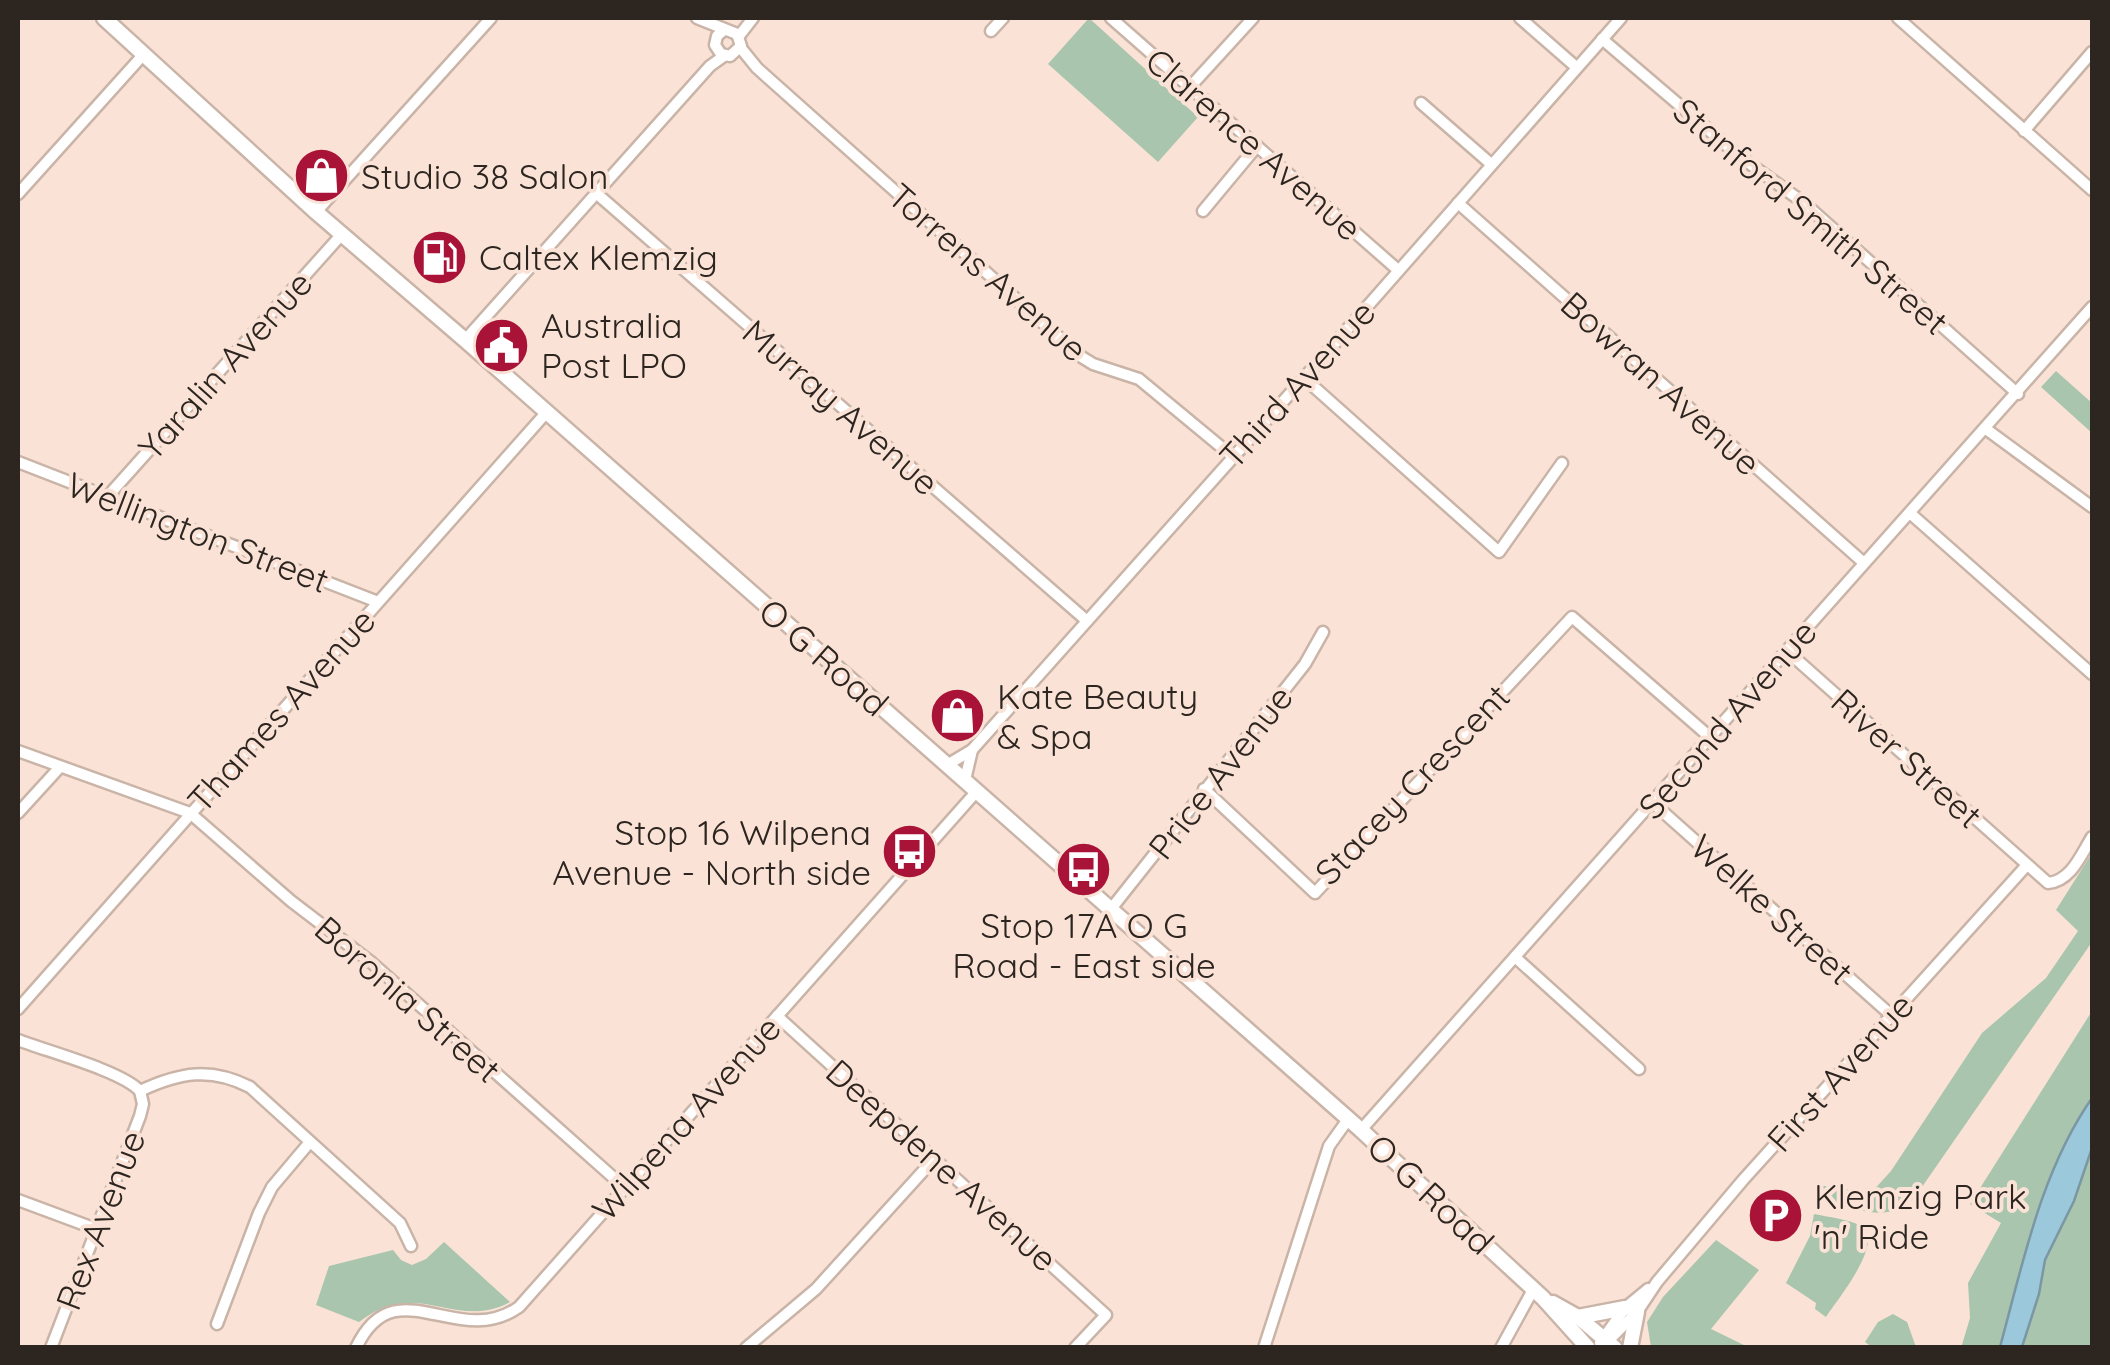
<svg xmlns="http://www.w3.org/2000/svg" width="2110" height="1365" viewBox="0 0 2110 1365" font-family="Quicksand,sans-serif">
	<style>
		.green { fill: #a9c5ad }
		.water { fill: #9cc8db; stroke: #7b97a3; stroke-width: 2.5 }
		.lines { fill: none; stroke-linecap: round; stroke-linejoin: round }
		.street-casing { stroke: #c9b4a7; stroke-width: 15 }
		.secondary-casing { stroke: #c9b4a7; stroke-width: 19 }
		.street { stroke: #fff; stroke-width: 10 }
		.secondary { stroke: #fff; stroke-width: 14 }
		.labels { text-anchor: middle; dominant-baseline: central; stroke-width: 8; stroke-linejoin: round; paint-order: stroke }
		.street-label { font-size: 35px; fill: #2d2520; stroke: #fae3d6 }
		.poi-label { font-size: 35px; fill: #2d2520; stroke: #fae3d6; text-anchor: start }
	</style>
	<rect width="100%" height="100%" fill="#fae3d6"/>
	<g class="green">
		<polygon points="1089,18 1198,117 1158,162 1048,64"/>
		<polygon points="2056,371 2092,403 2092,433 2041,387"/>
		<path d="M2092,853V942L1915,1197C1886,1227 1850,1207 1816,1196L1818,1185L1871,1193L1891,1171L1982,1033L2046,978L2078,931L2056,910Z"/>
		<polygon points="2092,1011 2092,1347 1961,1348 1970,1318 1968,1283 2001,1223 1970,1204"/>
		<path d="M1814,1214C1828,1217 1848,1219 1861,1226C1886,1241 1837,1300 1826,1317L1815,1309L1816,1303L1786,1283L1810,1236Z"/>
		<polygon points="1716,1240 1759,1270 1711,1329 1748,1347 1651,1347 1647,1322 1663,1297"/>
		<path d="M444,1242L510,1302C455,1332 419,1276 359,1322L316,1305L329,1266L393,1250L401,1260L412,1265L426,1259Z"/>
		<polygon points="1893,1314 1907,1322 1916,1347 1872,1347 1865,1342 1878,1322"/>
	</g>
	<path class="water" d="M2092,1098V1148L2074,1201L2045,1260L2039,1294L2022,1347H2000C2023,1263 2041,1171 2092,1098Z"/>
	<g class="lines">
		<defs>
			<g id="street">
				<polyline points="697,18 737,34 741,46 730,56 721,54 715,45 717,36 724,30"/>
				<polyline points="1111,18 1398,270"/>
				<polyline points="1520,18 1575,66"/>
				<polyline points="1898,18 2092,190"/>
				<polyline points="991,31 1003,18"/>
				<polyline points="739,36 753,18"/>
				<polyline points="1602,39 1739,156 1804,203 2018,394"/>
				<polyline points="740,47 757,68 1080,356 1093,364 1139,379 1232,456"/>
				<polyline points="1190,87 1253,18"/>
				<polyline points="1421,103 1491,164"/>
				<polyline points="2024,131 2092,52"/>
				<polyline points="596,193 1086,620"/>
				<polyline points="18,194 143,55"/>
				<polyline points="1458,203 1864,563"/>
				<polyline points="1203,211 1257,146"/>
				<polyline points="316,212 491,18"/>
				<polyline points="465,340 710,66 724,56"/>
				<polyline points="1304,378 1499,552 1562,463"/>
				<polyline points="1986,429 2092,507"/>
				<polyline points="18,462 378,602"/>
				<polyline points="108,496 342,234"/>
				<polyline points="1911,514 2092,674"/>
				<path d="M1787,651L2048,883C2071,881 2081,855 2092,837"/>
				<polyline points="18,751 190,813 291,901 372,963 624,1187"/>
				<polyline points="947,765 972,750 1329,350 1621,18"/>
				<polyline points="965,780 972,750"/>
				<polyline points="1204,789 1315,893 1572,617 1711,738"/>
				<polyline points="1653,803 1891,1015"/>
				<polyline points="18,813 60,767"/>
				<polyline points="1111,909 1305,664 1323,632"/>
				<polyline points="1515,957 1639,1069"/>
				<polyline points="18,1009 546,413"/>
				<polyline points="777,1016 1106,1315 1075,1348"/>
				<path d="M18,1040C46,1051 122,1071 140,1091C180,1072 211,1067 250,1087L400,1223L411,1246"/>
				<polyline points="1361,1130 2092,307"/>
				<polyline points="18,1200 96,1229"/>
				<polyline points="217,1324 259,1213 272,1187 310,1142"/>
				<polyline points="1600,1343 1625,1308 1648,1289"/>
				<polyline points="51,1348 140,1116 143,1104 140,1091"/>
				<path d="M356,1348C395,1265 457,1351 519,1307L977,791"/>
				<polyline points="746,1348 816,1289 935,1158"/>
				<polyline points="1264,1348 1329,1146 1349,1118"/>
				<polyline points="1501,1348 1534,1288"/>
				<polyline points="1601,1348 1637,1312 1657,1282 1743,1180 2027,865"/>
			</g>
			<g id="secondary">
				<polyline points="104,18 316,212 465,340 1361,1130 1543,1298 1588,1348"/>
				<polyline points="1553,1303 1578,1317 1615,1348"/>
				<polyline points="1578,1317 1625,1308"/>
				<polyline points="1630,1348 1637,1312"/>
			</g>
		</defs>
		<use href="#street" class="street-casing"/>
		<use href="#secondary" class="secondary-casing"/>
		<use href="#street" class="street"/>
		<use href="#secondary" class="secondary"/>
	</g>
	<defs>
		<symbol id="shop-disc" viewBox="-11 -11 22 22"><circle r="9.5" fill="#aa1338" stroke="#fae3d6"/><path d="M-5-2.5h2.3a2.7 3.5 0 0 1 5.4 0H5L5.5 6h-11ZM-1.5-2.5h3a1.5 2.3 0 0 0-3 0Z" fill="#fff"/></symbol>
		<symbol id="fuel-disc" viewBox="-11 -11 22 22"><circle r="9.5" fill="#aa1338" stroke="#fae3d6"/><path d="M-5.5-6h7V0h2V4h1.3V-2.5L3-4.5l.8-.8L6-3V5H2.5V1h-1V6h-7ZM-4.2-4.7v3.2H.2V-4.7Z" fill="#fff"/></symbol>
		<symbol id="civic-disc" viewBox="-11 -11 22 22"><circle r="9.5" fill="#aa1338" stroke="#fae3d6"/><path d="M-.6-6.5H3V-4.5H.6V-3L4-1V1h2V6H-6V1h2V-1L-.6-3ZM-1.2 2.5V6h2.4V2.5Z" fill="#fff"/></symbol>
		<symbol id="bus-disc" viewBox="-11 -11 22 22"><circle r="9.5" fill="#aa1338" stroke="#fae3d6"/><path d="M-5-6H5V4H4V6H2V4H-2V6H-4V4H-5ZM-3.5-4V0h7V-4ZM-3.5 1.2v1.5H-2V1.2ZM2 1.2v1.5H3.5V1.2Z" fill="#fff"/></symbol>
		<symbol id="parking-disc" viewBox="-11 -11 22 22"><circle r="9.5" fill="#aa1338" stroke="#fae3d6"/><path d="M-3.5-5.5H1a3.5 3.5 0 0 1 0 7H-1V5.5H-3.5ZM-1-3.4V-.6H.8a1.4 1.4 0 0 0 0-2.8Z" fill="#fff"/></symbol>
	</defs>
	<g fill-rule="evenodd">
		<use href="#shop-disc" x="290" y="144" width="63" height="63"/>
		<use href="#fuel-disc" x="408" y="226" width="63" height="63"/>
		<use href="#civic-disc" x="470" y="314" width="63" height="63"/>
		<use href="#shop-disc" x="926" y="684" width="63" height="63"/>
		<use href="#bus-disc" x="878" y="820" width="63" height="63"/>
		<use href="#bus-disc" x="1052" y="838" width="63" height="63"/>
		<use href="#parking-disc" x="1744" y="1184" width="63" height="63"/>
	</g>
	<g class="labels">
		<g class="street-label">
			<text transform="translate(1254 144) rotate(41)">Clarence Avenue</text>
			<text transform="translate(1811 216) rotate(40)">Stanford Smith Street</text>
			<text transform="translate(988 272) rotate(41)">Torrens Avenue</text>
			<text transform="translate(225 365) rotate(-48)">Yaralin Avenue</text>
			<text transform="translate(1661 383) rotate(42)">Bowran Avenue</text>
			<text transform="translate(1297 384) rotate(-48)">Third Avenue</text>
			<text transform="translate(841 407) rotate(41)">Murray Avenue</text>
			<text transform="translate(198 532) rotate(21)">Wellington Street</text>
			<text transform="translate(824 657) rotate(41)">O G Road</text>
			<text transform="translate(281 710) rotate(-48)">Thames Avenue</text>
			<text transform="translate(1727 719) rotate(-49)">Second Avenue</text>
			<text transform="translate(1907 758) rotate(42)">River Street</text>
			<text transform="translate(1220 772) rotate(-52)">Price Avenue</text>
			<text transform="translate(1412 784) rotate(-46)">Stacey Crescent</text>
			<text transform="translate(1772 909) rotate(42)">Welke Street</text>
			<text transform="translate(408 999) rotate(41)">Boronia Street</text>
			<text transform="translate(1840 1072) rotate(-48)">First Avenue</text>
			<text transform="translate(686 1118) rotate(-48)">Wilpena Avenue</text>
			<text transform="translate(942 1165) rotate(42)">Deepdene Avenue</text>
			<text transform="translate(1431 1194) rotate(43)">O G Road</text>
			<text transform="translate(100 1220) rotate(-69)">Rex Avenue</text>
		</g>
		<g class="poi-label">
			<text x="361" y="176">Studio 38 Salon</text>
			<text x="479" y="257">Caltex Klemzig</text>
			<text x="541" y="325">Australia<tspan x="541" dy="40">Post LPO</tspan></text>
			<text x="997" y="696">Kate Beauty<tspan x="997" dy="40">&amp; Spa</tspan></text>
			<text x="871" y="832" text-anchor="end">Stop 16 Wilpena<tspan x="871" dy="40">Avenue - North side</tspan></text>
			<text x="1084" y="925" text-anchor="middle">Stop 17A O G<tspan x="1084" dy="40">Road - East side</tspan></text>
			<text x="1814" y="1196">Klemzig Park<tspan x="1814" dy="40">'n' Ride</tspan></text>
		</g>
	</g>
	<rect width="2110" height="1365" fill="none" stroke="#2d2520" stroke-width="40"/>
</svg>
